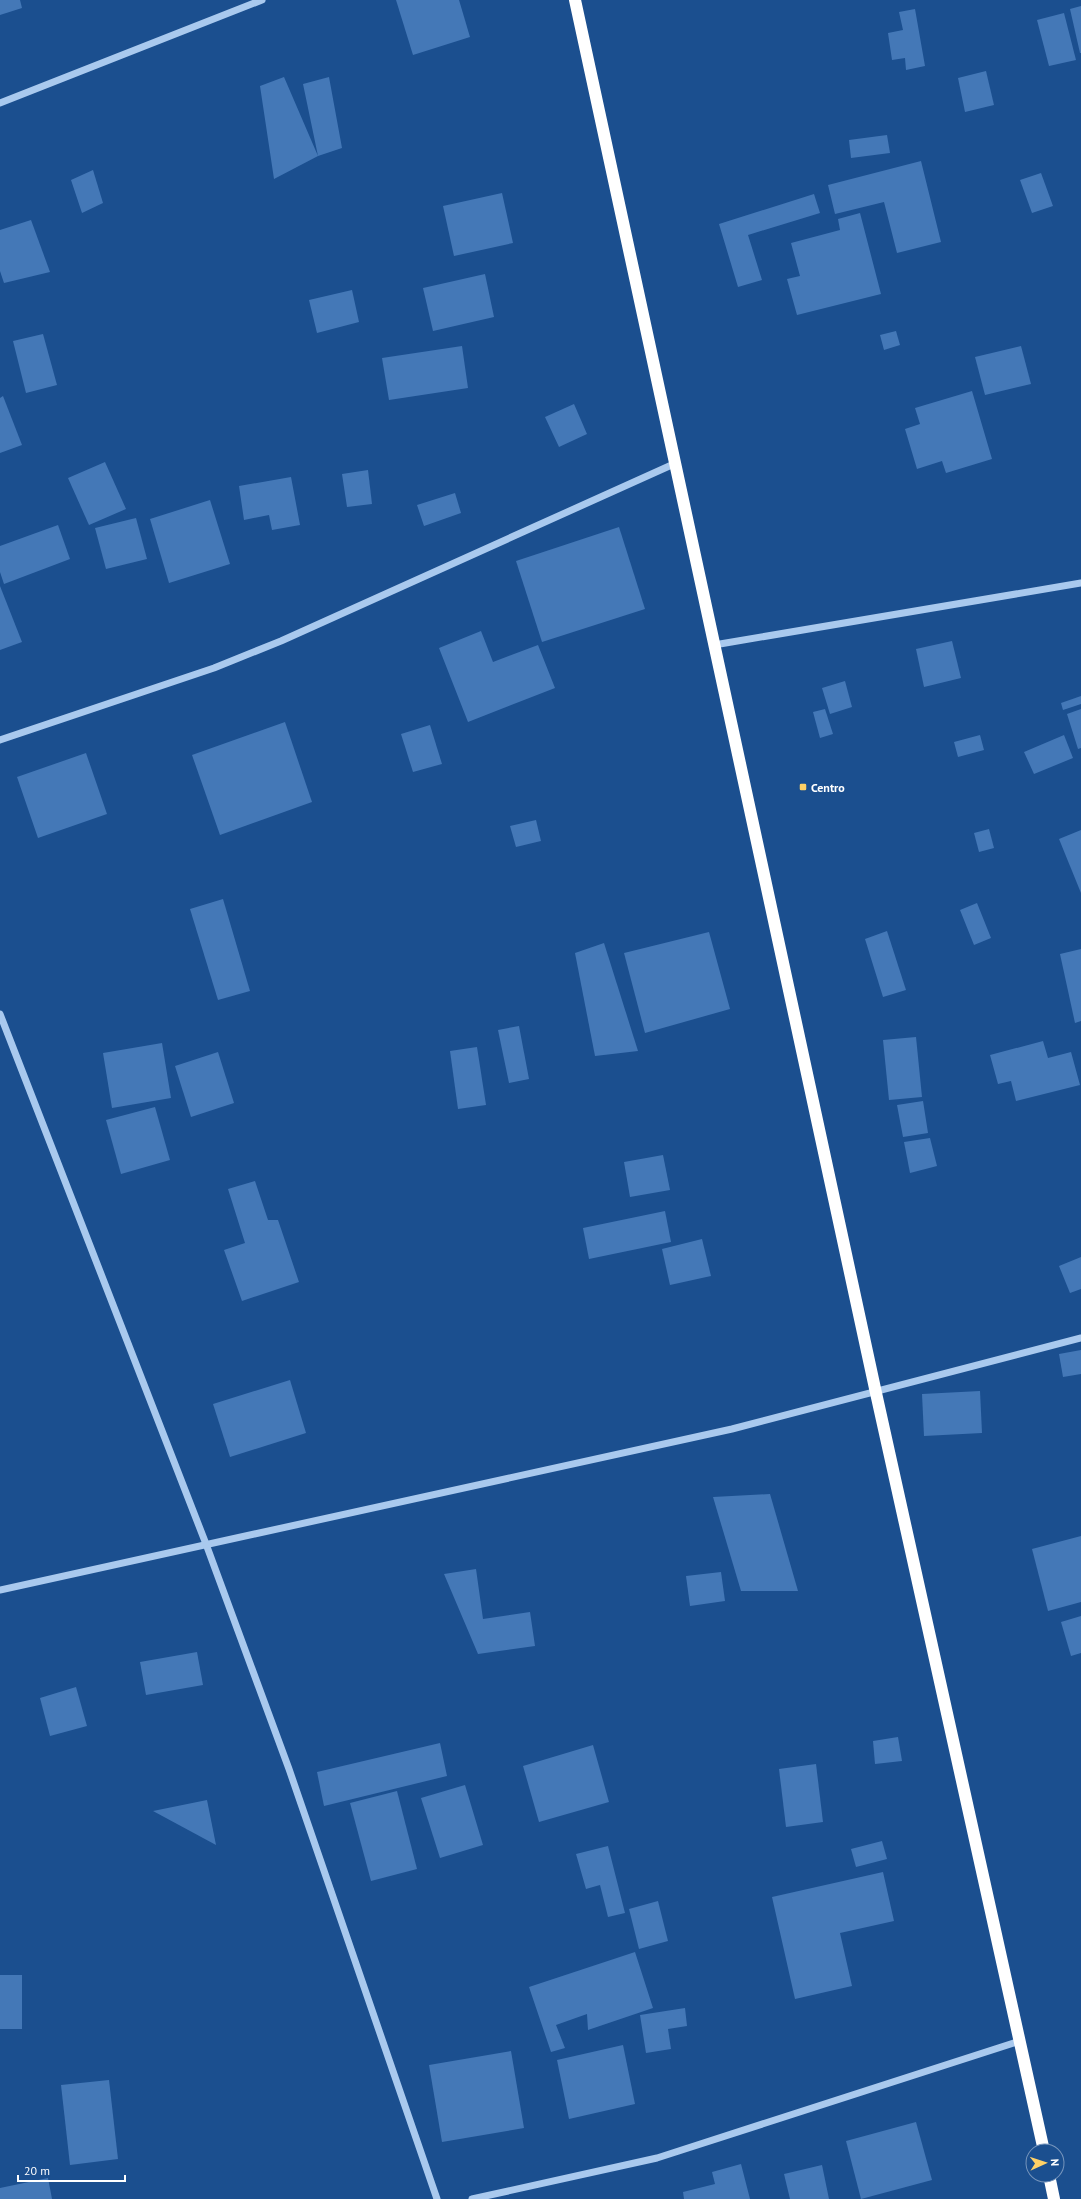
<svg xmlns="http://www.w3.org/2000/svg" width="1081" height="2199" viewBox="0 0 1081 2199" font-family="'PT Sans',sans-serif">
	<style>
		.building { fill: #4478b7 }
		.lines { fill: none; stroke-linecap: round; stroke-linejoin: round }
		.minor { stroke: #a9c9ee; stroke-width: 7 }
		.highway { stroke: #fff; stroke-width: 12 }
		.poi-dot { fill: #ffd166; stroke: #1b4f8f; stroke-width: 1.5 }
		.labels { text-anchor: middle; dominant-baseline: central; stroke-width: 3; stroke-linejoin: round; paint-order: stroke }
		.poi-label { font-size: 12px; font-weight: bold; fill: #fff; stroke: #1b4f8f; text-anchor: start }
	</style>
	<rect width="100%" height="100%" fill="#1b4f8f"/>
	<g class="building">
		<polygon points="0,0 20,0 22,8 0,15"/>
		<polygon points="396,0 459,0 470,37 413,55"/>
		<polygon points="1081,6 1081,53 1080,53 1070,9"/>
		<polygon points="915,9 925,66 906,70 905,58 892,60 888,33 903,30 899,12"/>
		<polygon points="1064,13 1076,60 1049,66 1037,20"/>
		<polygon points="986,71 994,105 965,112 958,78"/>
		<polygon points="284,77 318,156 303,84 329,77 342,148 318,156 274,179 260,86"/>
		<polygon points="887,135 890,153 851,158 849,140"/>
		<polygon points="921,161 941,242 897,253 884,202 835,214 828,185"/>
		<polygon points="93,170 103,203 82,213 71,180"/>
		<polygon points="1041,173 1053,206 1032,213 1020,180"/>
		<polygon points="502,193 513,243 454,256 443,206"/>
		<polygon points="814,194 820,213 748,235 762,280 738,287 719,224"/>
		<polygon points="860,213 881,294 797,315 787,279 800,276 791,243 840,230 838,219"/>
		<polygon points="31,220 50,272 4,283 0,271 0,230"/>
		<polygon points="485,274 494,317 433,331 423,288"/>
		<polygon points="352,290 359,322 317,333 309,300"/>
		<polygon points="896,331 900,345 884,350 880,335"/>
		<polygon points="43,334 57,385 26,393 13,341"/>
		<polygon points="462,346 468,388 389,400 382,358"/>
		<polygon points="1021,346 1031,384 985,395 975,357"/>
		<polygon points="972,391 992,459 946,473 942,461 917,469 905,429 920,424 915,408"/>
		<polygon points="3,396 22,445 0,453 0,398"/>
		<polygon points="574,404 587,434 559,447 545,417"/>
		<polygon points="105,462 126,509 89,525 68,478"/>
		<polygon points="368,470 372,504 347,507 342,474"/>
		<polygon points="291,477 300,525 272,530 269,515 244,520 239,486"/>
		<polygon points="455,493 461,513 424,526 417,505"/>
		<polygon points="210,500 230,564 169,583 150,519"/>
		<polygon points="136,518 147,559 106,569 95,528"/>
		<polygon points="58,525 70,559 4,584 0,572 0,546"/>
		<polygon points="619,527 645,609 542,642 516,561"/>
		<polygon points="0,586 22,642 0,650"/>
		<polygon points="481,631 493,662 538,645 555,688 468,722 439,648"/>
		<polygon points="952,641 961,678 924,687 916,649"/>
		<polygon points="845,681 852,707 830,714 822,688"/>
		<polygon points="1081,696 1081,704 1063,710 1061,703"/>
		<polygon points="825,709 833,734 820,738 813,712"/>
		<polygon points="1081,709 1081,748 1078,749 1067,714"/>
		<polygon points="285,722 312,802 220,835 192,755"/>
		<polygon points="430,725 442,764 413,772 401,734"/>
		<polygon points="980,735 984,750 958,757 954,742"/>
		<polygon points="1064,735 1073,758 1034,774 1024,752"/>
		<polygon points="86,753 107,814 38,838 17,777"/>
		<polygon points="536,820 541,841 516,847 510,826"/>
		<polygon points="989,829 994,848 979,852 974,833"/>
		<polygon points="1081,830 1081,893 1059,839"/>
		<polygon points="223,899 250,991 218,1000 190,909"/>
		<polygon points="977,903 991,938 974,945 960,910"/>
		<polygon points="887,931 906,990 883,997 865,939"/>
		<polygon points="709,932 730,1009 645,1033 624,953"/>
		<polygon points="604,943 638,1051 595,1056 575,953"/>
		<polygon points="1081,949 1081,1021 1075,1023 1060,954"/>
		<polygon points="519,1026 529,1079 509,1083 498,1030"/>
		<polygon points="916,1037 922,1097 889,1100 883,1040"/>
		<polygon points="1043,1041 1048,1058 1071,1052 1080,1085 1016,1101 1011,1081 998,1084 990,1055"/>
		<polygon points="162,1043 171,1098 112,1108 103,1053"/>
		<polygon points="477,1047 486,1105 458,1109 450,1051"/>
		<polygon points="218,1052 234,1103 191,1117 175,1066"/>
		<polygon points="923,1101 928,1133 903,1137 897,1105"/>
		<polygon points="155,1107 170,1160 121,1174 106,1120"/>
		<polygon points="930,1138 937,1166 910,1173 904,1142"/>
		<polygon points="663,1155 670,1190 630,1197 624,1162"/>
		<polygon points="255,1181 268,1220 278,1220 299,1282 242,1301 224,1250 245,1243 228,1189"/>
		<polygon points="665,1211 671,1242 589,1259 583,1228"/>
		<polygon points="702,1239 711,1276 670,1285 662,1249"/>
		<polygon points="1081,1257 1081,1289 1070,1293 1059,1266"/>
		<polygon points="1081,1350 1081,1374 1063,1377 1059,1354"/>
		<polygon points="290,1380 306,1433 230,1457 213,1404"/>
		<polygon points="980,1391 982,1433 924,1436 922,1394"/>
		<polygon points="770,1494 798,1591 741,1591 713,1497"/>
		<polygon points="1081,1536 1081,1602 1048,1611 1032,1549"/>
		<polygon points="476,1569 483,1619 530,1612 535,1646 478,1654 444,1574"/>
		<polygon points="721,1572 725,1601 690,1606 686,1576"/>
		<polygon points="1081,1616 1081,1653 1071,1656 1061,1622"/>
		<polygon points="197,1652 203,1685 146,1695 140,1662"/>
		<polygon points="76,1687 87,1726 50,1736 40,1698"/>
		<polygon points="898,1737 902,1761 875,1764 873,1741"/>
		<polygon points="440,1743 447,1776 324,1806 317,1772"/>
		<polygon points="593,1745 609,1802 539,1822 523,1766"/>
		<polygon points="816,1764 823,1822 786,1827 779,1769"/>
		<polygon points="465,1785 483,1845 440,1858 421,1798"/>
		<polygon points="397,1791 417,1869 371,1881 350,1803"/>
		<polygon points="207,1800 216,1845 153,1811"/>
		<polygon points="882,1841 887,1859 856,1867 851,1849"/>
		<polygon points="608,1846 625,1913 608,1917 600,1885 586,1889 576,1854"/>
		<polygon points="883,1872 894,1921 840,1933 852,1986 795,1999 772,1897"/>
		<polygon points="658,1901 668,1941 639,1949 629,1909"/>
		<polygon points="635,1952 653,2008 588,2030 587,2014 556,2025 565,2048 551,2052 529,1987"/>
		<rect x="0" y="1975" width="22" height="54"/>
		<polygon points="685,2008 687,2026 668,2029 671,2049 646,2053 640,2015"/>
		<polygon points="623,2045 635,2104 569,2119 557,2060"/>
		<polygon points="511,2051 524,2128 442,2142 429,2065"/>
		<polygon points="109,2080 118,2159 70,2165 61,2085"/>
		<polygon points="916,2122 932,2180 861,2199 846,2141"/>
		<polygon points="741,2164 750,2199 684,2199 683,2192 715,2184 712,2172"/>
		<polygon points="822,2165 829,2199 790,2199 784,2174"/>
		<polygon points="48,2178 52,2199 0,2199 0,2188"/>
	</g>
	<g class="lines">
		<g class="minor">
			<polyline points="0,103 262,0"/>
			<polyline points="714,645 1081,583"/>
			<polyline points="0,740 214,668 281,641 676,463"/>
			<polyline points="0,1014 206,1544 289,1769 437,2199"/>
			<polyline points="0,1590 732,1429 1081,1338"/>
			<polyline points="472,2199 657,2158 1020,2041"/>
		</g>
		<g class="highway">
			<polyline points="575,0 876,1393 1044,2151"/>
			<polyline points="1049,2175 1054,2199"/>
		</g>
	</g>
	<rect class="poi-dot" x="799" y="783" width="8" height="8" rx="2"/>
	<g class="labels">
		<g class="poi-label">
			<text x="811" y="787">Centro</text>
		</g>
	</g>
	<g transform="translate(1045 2163) rotate(87)"><circle r="19" fill="#1b4f8f" stroke="#7695bc"/>
	<path d="M0-3L7 15L0 10L-7 15Z" fill="#ffd166"/>
	<text y="-6" font-size="11" font-weight="bold" text-anchor="middle" fill="#ffffff">N</text>
	</g>
	<path d="M18 2175v6h107v-6" fill="none" stroke="#ffffff" stroke-width="2"/>
	<text x="24" y="2175" font-size="12" fill="#ffffff" stroke="#1b4f8f" stroke-width="3" paint-order="stroke">20 m</text>
</svg>
